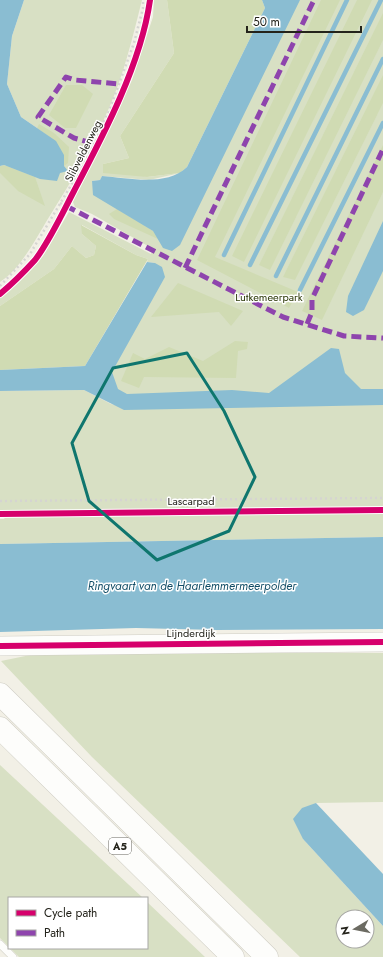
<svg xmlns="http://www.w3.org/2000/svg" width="383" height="957" viewBox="0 0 383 957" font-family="Jost,sans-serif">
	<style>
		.green { fill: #d8e0c4; fill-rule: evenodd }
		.forest { fill: #d0dbb3 }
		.water { fill: #8abdd2 }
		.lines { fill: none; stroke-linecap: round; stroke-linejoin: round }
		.stream { stroke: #8abdd2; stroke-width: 4.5 }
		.lane-casing { stroke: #cfcdc4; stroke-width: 8 }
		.secondary-casing { stroke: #cfcdc4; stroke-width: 20 }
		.highway-casing { stroke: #cfcdc4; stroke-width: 23 }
		.path { stroke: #d5d4d1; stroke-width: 2.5; stroke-dasharray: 2 3; stroke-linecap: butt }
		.lane { stroke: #fdfdfb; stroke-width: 7 }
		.secondary { stroke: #fdfdfb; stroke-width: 19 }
		.highway { stroke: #fdfdfb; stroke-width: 22 }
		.quiet { stroke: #8e44ad; stroke-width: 5; stroke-dasharray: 10 5; stroke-linecap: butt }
		.cycleway-casing { stroke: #fff; stroke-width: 8 }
		.cycleway { stroke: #d6006c; stroke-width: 6 }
		.marked { fill: none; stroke: #0f766e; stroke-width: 3; stroke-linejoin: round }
		.labels { text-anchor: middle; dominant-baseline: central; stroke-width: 3; stroke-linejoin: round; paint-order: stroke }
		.shield { fill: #fff; stroke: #66655f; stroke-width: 1 }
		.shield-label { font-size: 10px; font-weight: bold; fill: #24231b }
		.street-label { font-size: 11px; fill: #24231b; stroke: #fff }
		.park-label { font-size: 11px; fill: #2a3706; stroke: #fff }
		.water-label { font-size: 12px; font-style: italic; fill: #134e67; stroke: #fff }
	</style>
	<rect width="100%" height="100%" fill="#f2f0e6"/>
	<g class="green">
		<path d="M24,0H142C133,36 124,74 109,108C92,148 69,185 46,222C34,242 20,269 0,282V166H64L56,141L21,117L7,84L12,36Z"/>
		<polygon points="154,0 167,0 174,53 120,136 129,158 103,164 147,177 180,173 149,180 102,176 100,180 92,181 94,189 153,231 291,0 383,0 383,537 0,544 0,519 5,519 0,515 0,391 84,390 111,404 126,408 104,386 155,263 147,262 148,259 136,255 82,225 82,234 96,246 94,255 86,258 72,246 54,269 0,306 0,295 43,256 69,212 151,254 153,249 92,214 75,207 73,202 132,80 153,17"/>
		<path d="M40,653H383V802L316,803L303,839L383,926V957H300L92,757L1,661ZM343,917H367V941H343Z"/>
		<polygon points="0,765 143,898 9,898 9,947 0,938"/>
		<polygon points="147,902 205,957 19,957 10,948 147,948"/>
	</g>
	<g class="forest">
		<polygon points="167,0 262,0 265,8 187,167 180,173 147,177 103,173 103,164 129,158 120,136 174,53"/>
		<polygon points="321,0 340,0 215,257 298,292 289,308 197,260"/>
		<polygon points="357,0 372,0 244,262 232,256"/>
		<polygon points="383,13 383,40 270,270 259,265"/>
		<polygon points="383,75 383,103 295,280 283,277"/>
		<polygon points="66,85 82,85 93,94 76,128 65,128 49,115"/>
		<path d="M39,124L54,133L69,147L68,163L64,166C64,145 52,139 37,128Z"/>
		<polygon points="383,145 383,192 322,320 302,311"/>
		<polygon points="4,165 35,177 45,206 18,191 0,173 0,166"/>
		<polygon points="117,209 153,231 158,239 114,219 109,214"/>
		<polygon points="81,225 136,255 148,259 85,366 0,370 0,306 54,269 72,246 86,258 94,255 96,246 82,234"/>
		<polygon points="178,283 243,311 231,326 219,312 151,317"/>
		<polygon points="235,341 248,342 247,349 238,351 236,378 144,377 139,388 121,381 133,353 145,359 169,347 203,361"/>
	</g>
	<g class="water">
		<polygon points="0,0 24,0 12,36 7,84 21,117 56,141 64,155 64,166 68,171 60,173 57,181 40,179 4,165 0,166"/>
		<path d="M262,0H300L180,245L172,251L163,248L153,231L93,195L92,181L100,180L102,176C129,178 166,187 187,167L265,8Z"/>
		<polygon points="383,221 383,271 364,310 353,316 346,312 348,296"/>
		<polygon points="147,262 155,263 162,267 165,277 112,372 118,389 127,394 232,390 269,393 331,348 339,349 345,373 361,389 383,389 383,405 124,410 84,390 0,391 0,370 85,366"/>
		<polygon points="383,537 383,629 217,630 136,628 0,632 0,544"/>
		<polygon points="316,803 383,874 383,926 303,839 293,819 302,808"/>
	</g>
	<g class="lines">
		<g class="stream">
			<polyline points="224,255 347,0"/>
			<polyline points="250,265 381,0"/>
			<polyline points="276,276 383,59"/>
			<polyline points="300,290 383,123"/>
		</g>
		<defs>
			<polyline id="lane" points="0,944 13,957"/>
			<polyline id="secondary" points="0,646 383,642"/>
			<g id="highway">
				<polyline points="0,694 267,957"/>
				<polyline points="0,728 233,957"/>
			</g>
		</defs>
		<use href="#lane" class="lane-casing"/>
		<use href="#secondary" class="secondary-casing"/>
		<use href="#highway" class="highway-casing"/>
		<g class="path">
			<polyline points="60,203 66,206"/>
			<polyline points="0,286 30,254 73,182 109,111 134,43 143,8 143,0"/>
			<polyline points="0,501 383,498"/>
		</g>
		<use href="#lane" class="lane"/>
		<use href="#secondary" class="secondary"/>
		<use href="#highway" class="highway"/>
		<g class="quiet">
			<polyline points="92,143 74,138 38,117 66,77 75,80 119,84"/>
			<polyline points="66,206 283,317 344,336 383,338"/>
			<polyline points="185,268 314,0"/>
			<polyline points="307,324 312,312 312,299 383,149"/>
		</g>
		<defs>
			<g id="cycleway">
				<path d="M0,294C12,284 24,272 35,260C49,242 63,212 74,191C104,134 141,64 150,0"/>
				<polyline points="0,514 383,510"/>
				<polyline points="0,646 383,642"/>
			</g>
		</defs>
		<use href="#cycleway" class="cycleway-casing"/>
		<use href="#cycleway" class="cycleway"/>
	</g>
	<path class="marked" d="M187,353L224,411L255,477L229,531L157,560L89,501L72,443L113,368Z"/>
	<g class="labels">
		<rect class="shield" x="109" y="838" width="22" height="16" rx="3"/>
		<g class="shield-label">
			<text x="120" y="846">A5</text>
		</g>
		<g class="street-label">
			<text transform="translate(83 151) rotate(-63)">Slibveldenweg</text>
			<text x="191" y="501">Lascarpad</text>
			<text x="191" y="633">Lijnderdijk</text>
		</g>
		<g class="park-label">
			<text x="269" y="297">Lutkemeerpark</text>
		</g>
		<g class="water-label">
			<text x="192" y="586">Ringvaart van de Haarlemmermeerpolder</text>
		</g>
	</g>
	<rect x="8" y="897" width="140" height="52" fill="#ffffff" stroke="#a7a7a4"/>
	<rect x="16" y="910" width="20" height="6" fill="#d6006c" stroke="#a7a7a4"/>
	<text x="44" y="917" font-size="12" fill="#24231b">Cycle path</text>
	<rect x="16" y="930" width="20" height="6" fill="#8e44ad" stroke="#a7a7a4"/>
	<text x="44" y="937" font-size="12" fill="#24231b">Path</text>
	<g transform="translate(355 929) rotate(260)"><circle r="19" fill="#ffffff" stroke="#a7a7a4"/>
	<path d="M0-3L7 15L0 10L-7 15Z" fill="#6c6b62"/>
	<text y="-6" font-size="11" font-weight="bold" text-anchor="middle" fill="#24231b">N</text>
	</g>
	<path d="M247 26v6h114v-6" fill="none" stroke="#24231b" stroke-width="2"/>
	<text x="253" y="26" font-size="12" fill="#24231b" stroke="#ffffff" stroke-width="3" paint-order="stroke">50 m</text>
</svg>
